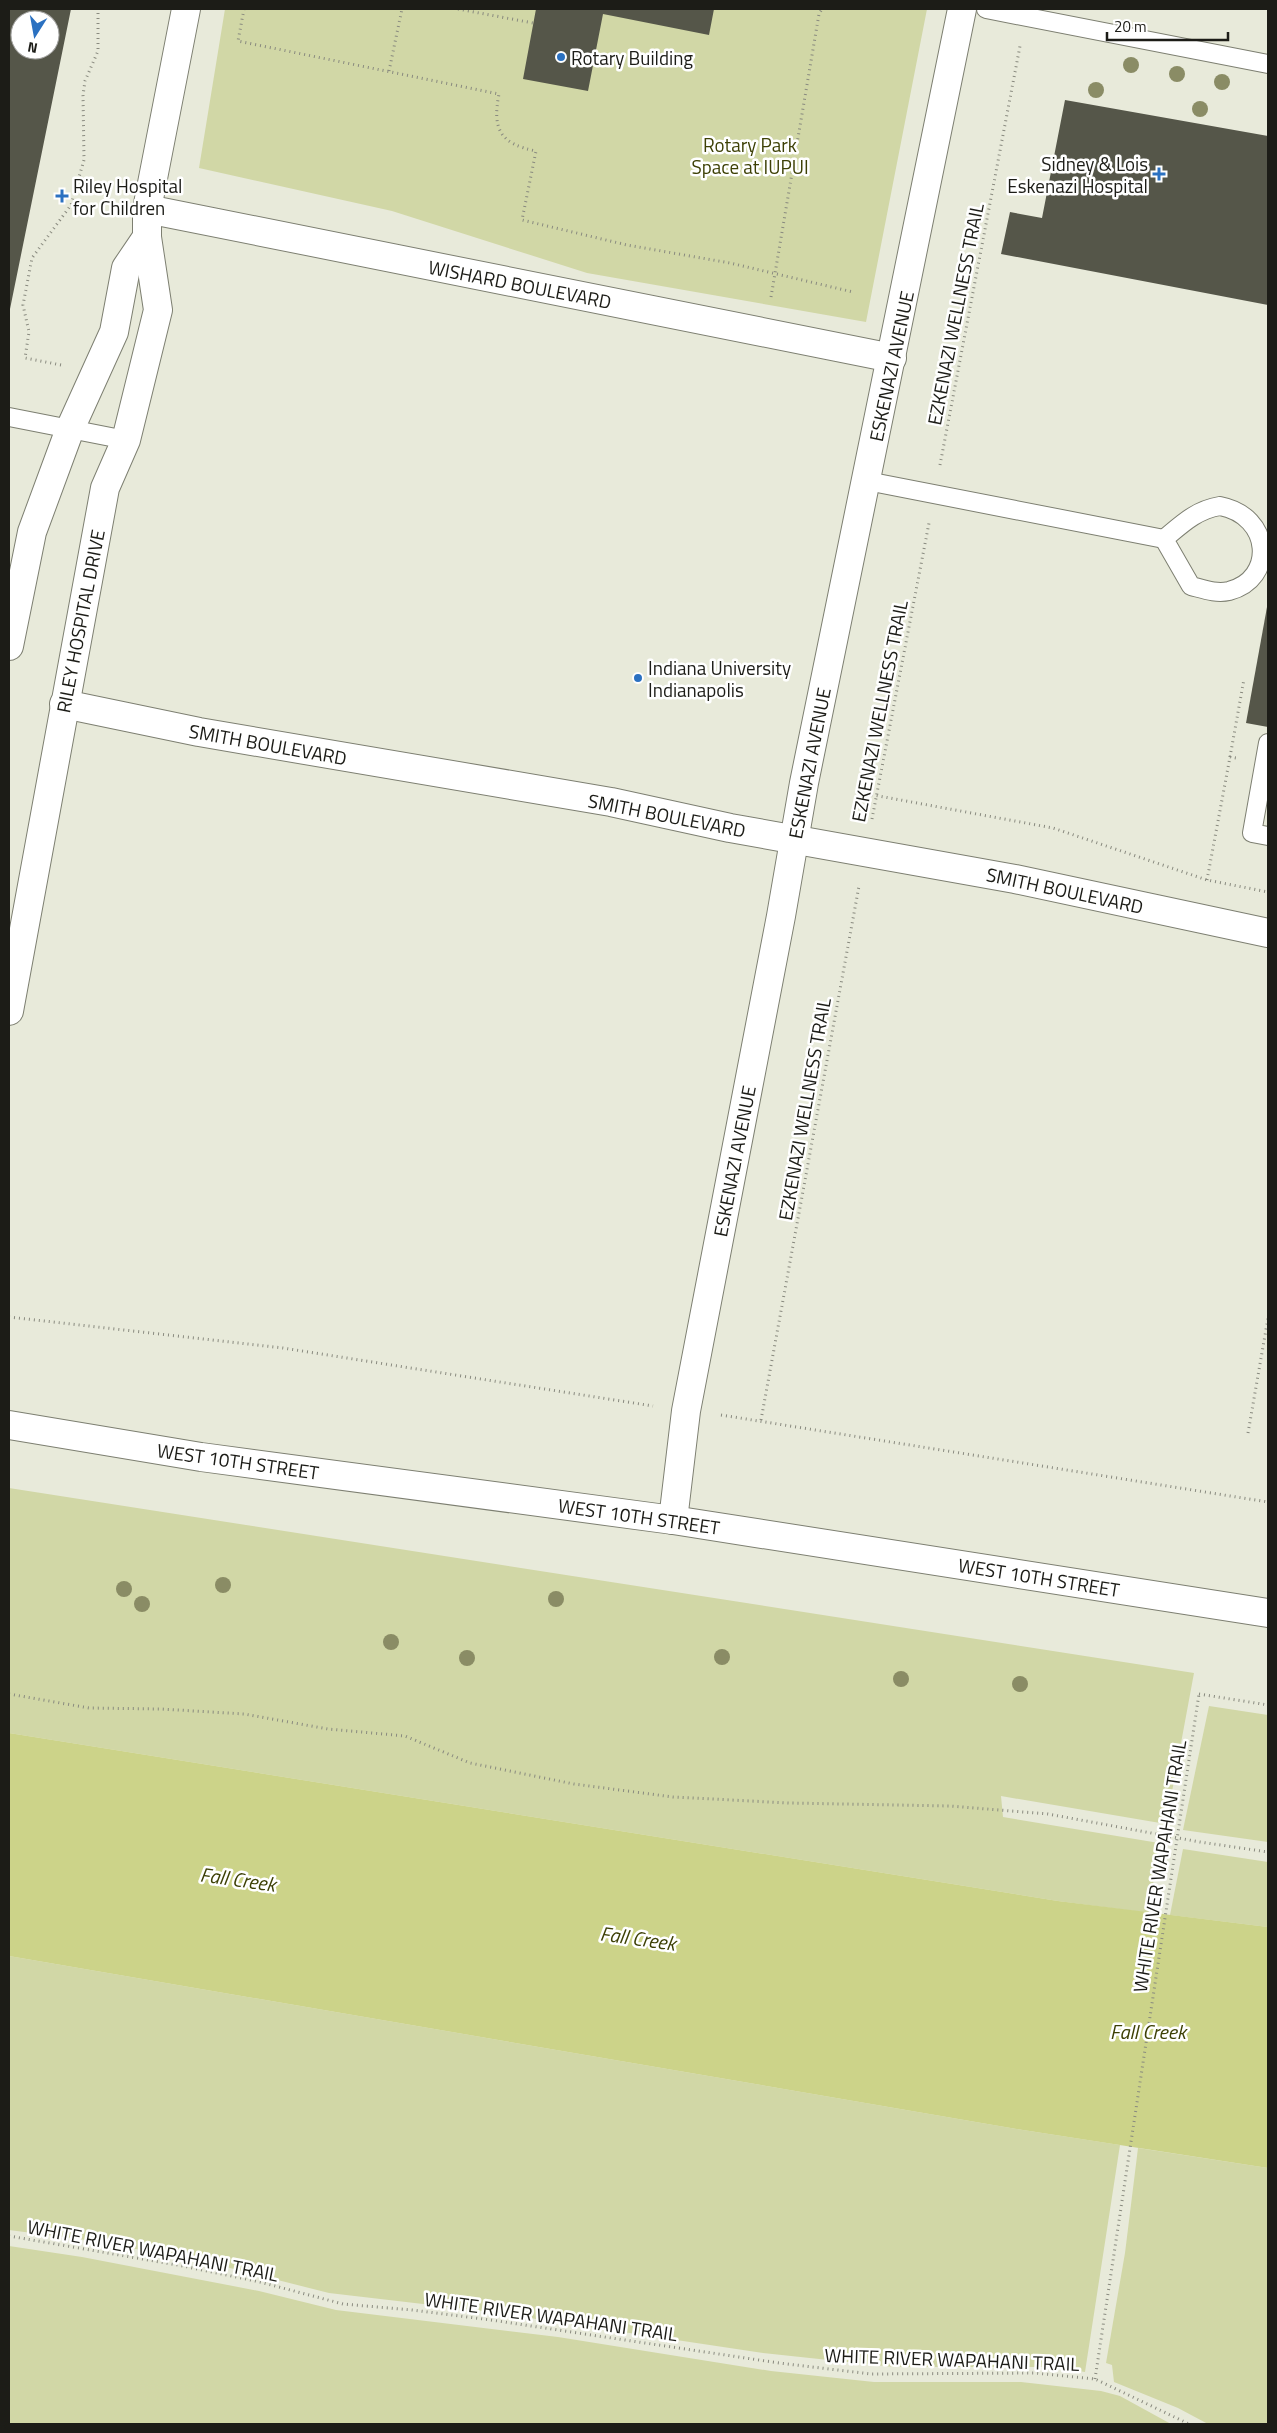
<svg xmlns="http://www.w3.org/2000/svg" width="1277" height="2433" viewBox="0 0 1277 2433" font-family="'Titillium Web',sans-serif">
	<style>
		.green { fill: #d1d7a6 }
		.water { fill: #ccd389 }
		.building { fill: #555649; fill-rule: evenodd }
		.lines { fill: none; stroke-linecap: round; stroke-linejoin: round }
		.service-casing { stroke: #7d7f71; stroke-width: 20 }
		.minor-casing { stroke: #7d7f71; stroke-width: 30 }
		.primary-casing { stroke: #7d7f71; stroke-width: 30 }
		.path { stroke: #898a7f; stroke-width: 3; stroke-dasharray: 1 4; stroke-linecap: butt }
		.service { stroke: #fff; stroke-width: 18 }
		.minor { stroke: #fff; stroke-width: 28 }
		.primary { stroke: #fff; stroke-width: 28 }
		.path-bridge { stroke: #898a7f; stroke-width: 3; stroke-dasharray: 1 4; stroke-linecap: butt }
		.tree { fill: #8a8c65 }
		.poi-dot { fill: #2b71c1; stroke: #fff; stroke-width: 2 }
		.labels { text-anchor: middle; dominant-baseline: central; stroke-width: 5; stroke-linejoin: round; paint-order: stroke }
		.poi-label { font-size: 19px; fill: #1c1c17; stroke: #fff; text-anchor: start }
		.park-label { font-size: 19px; fill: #3d4005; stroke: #fff }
		.street-label { font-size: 19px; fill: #1c1c17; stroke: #fff }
		.water-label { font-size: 20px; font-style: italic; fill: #3d4005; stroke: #fff }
	</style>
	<rect width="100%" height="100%" fill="#e8eada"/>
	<g class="green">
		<polygon points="225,9 927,9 866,322 587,273 392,211 199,168"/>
		<polygon points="9,1488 1194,1673 1166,1824 1001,1796 1003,1817 1159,1843 1149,1913 1058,1901 9,1733"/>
		<polygon points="1209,1706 1268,1715 1268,1842 1183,1830"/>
		<polygon points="1183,1849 1268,1862 1268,1927 1170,1915"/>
		<polygon points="9,1956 1023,2130 1120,2145 1085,2372 1053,2367 894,2367 763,2353 483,2311 329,2293 214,2264 94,2241 9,2230"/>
		<polygon points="1138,2148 1268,2168 1268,2424 1208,2424 1178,2408 1114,2382 1112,2365 1106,2363 1125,2253"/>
		<polygon points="9,2246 82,2257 259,2291 336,2310 558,2337 771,2371 874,2382 1021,2382 1101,2391 1120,2396 1171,2424 9,2424"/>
	</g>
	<polygon class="water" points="9,1733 1058,1901 1268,1927 1268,2168 1023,2130 9,1956"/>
	<g class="building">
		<path d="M9,9H71L10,309H9ZM20,20H50V50H20Z"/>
		<polygon points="536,9 714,9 709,35 603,14 588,91 523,79"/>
		<polygon points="1065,100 1268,136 1268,305 1001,254 1010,212 1042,218"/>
		<polygon points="1267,607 1268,607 1268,727 1246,723"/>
	</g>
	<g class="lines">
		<defs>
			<g id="service">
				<polyline points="986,9 1268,64"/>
				<polyline points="9,417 126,440"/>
				<polyline points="867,481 1164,539"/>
				<path d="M1220,506C1272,516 1276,579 1229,591C1216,594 1203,589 1191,586L1164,539C1182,524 1196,510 1220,506Z"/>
				<polyline points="1268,743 1252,833 1268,836"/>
			</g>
			<g id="minor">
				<polyline points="147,209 892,358"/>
				<polyline points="9,646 32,532 70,429 114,332 126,268 147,237"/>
				<polyline points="64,704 199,732 611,802 730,828 1015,879 1268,933"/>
				<polyline points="9,1011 105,488 126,440 158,310 147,237 147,209 186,9"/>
				<polyline points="673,1520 686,1411 781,916 804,783 962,9"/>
			</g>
			<polyline id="primary" points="9,1425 201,1457 673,1520 1268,1613"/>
		</defs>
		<use href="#service" class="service-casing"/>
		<use href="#minor" class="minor-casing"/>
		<use href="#primary" class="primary-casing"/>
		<g class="path">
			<path d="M244,9L238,41L499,94C492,129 500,144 536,151L522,220L627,245L730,263L853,292"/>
			<polyline points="458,9 533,23"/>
			<polyline points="389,71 402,9"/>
			<polyline points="771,297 819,14 822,9"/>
			<polyline points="61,365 25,358 29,332 23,305 32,258 71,205 84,160 83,95 85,81 98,51 98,9"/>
			<polyline points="940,465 1020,46"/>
			<polyline points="1230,757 1244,679"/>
			<polyline points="857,792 1053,828 1207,880 1268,892"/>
			<polyline points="872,819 929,523"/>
			<polyline points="1207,880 1230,757 1236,758"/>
			<polyline points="9,1317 283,1348 653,1406"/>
			<polyline points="721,1415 1268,1502"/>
			<polyline points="761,1420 859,886"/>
			<polyline points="1248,1433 1268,1318"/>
			<polyline points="9,1694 89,1708 161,1709 244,1714 328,1729 405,1736 470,1763 574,1784 673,1797 789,1803 950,1806 1048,1814 1200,1842 1268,1852"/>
			<polyline points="1199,1694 1268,1705"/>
			<polyline points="9,2236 183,2266 260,2282 343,2304 412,2310 491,2320 779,2363 871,2374 1035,2373 1095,2379 1189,2424"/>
		</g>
		<use href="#service" class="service"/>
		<use href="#minor" class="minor"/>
		<use href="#primary" class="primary"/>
		<polyline class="path-bridge" points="1095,2379 1199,1694"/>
	</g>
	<g class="tree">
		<circle cx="1131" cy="65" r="8"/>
		<circle cx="1177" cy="74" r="8"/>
		<circle cx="1222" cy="82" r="8"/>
		<circle cx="1096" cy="90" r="8"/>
		<circle cx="1200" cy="109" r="8"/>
		<circle cx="223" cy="1585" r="8"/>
		<circle cx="124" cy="1589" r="8"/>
		<circle cx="556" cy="1599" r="8"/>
		<circle cx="142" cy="1604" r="8"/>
		<circle cx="391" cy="1642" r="8"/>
		<circle cx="722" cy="1657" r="8"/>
		<circle cx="467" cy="1658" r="8"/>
		<circle cx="901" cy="1679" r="8"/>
		<circle cx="1020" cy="1684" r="8"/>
	</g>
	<g class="poi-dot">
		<circle cx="561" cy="57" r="5"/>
		<path d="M1156.5 166.5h5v5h5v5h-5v5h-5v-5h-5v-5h5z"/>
		<path d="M59.5 188.5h5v5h5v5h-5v5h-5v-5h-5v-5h5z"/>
		<circle cx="638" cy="678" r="5"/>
	</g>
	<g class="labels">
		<g class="poi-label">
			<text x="571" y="57">Rotary Building</text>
			<text x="1148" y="163" text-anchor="end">Sidney &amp; Lois<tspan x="1148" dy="22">Eskenazi Hospital</tspan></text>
			<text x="73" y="185">Riley Hospital<tspan x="73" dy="22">for Children</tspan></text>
			<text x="648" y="667">Indiana University<tspan x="648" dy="22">Indianapolis</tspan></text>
		</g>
		<g class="park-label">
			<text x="750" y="144">Rotary Park<tspan x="750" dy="22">Space at IUPUI</tspan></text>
		</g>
		<g class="street-label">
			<text transform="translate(520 284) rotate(11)">WISHARD BOULEVARD</text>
			<text transform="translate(955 314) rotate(-79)">EZKENAZI WELLNESS TRAIL</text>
			<text transform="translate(891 366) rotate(-78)">ESKENAZI AVENUE</text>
			<text transform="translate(80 621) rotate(-79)">RILEY HOSPITAL DRIVE</text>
			<text transform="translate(879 711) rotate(-79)">EZKENAZI WELLNESS TRAIL</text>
			<text transform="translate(268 744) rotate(10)">SMITH BOULEVARD</text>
			<text transform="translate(809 763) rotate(-79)">ESKENAZI AVENUE</text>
			<text transform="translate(667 815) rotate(11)">SMITH BOULEVARD</text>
			<text transform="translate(1065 890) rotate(12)">SMITH BOULEVARD</text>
			<text transform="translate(804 1109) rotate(-80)">EZKENAZI WELLNESS TRAIL</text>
			<text transform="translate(734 1161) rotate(-79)">ESKENAZI AVENUE</text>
			<text transform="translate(238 1461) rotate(8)">WEST 10TH STREET</text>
			<text transform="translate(639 1516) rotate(8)">WEST 10TH STREET</text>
			<text transform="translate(1039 1577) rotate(9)">WEST 10TH STREET</text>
			<text transform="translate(1159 1866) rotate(-81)">WHITE RIVER WAPAHANI TRAIL</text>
			<text transform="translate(153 2250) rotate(11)">WHITE RIVER WAPAHANI TRAIL</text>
			<text transform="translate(551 2316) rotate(8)">WHITE RIVER WAPAHANI TRAIL</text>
			<text transform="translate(952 2359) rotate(2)">WHITE RIVER WAPAHANI TRAIL</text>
		</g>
		<g class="water-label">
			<text transform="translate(238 1879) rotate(8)">Fall Creek</text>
			<text transform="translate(638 1938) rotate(8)">Fall Creek</text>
			<text x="1148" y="2031">Fall Creek</text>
		</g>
	</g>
	<rect width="1277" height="2433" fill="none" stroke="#1c1c17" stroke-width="20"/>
	<g transform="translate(35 35) rotate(191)"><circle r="24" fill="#ffffff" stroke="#a4a4a2"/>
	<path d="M0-4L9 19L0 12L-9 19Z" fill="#2b71c1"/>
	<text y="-8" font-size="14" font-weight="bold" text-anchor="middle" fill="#1c1c17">N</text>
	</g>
	<path d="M1107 32v8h121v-8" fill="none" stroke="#1c1c17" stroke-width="2.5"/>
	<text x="1114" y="32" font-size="15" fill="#1c1c17" stroke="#ffffff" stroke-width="4" paint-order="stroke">20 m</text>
</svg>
